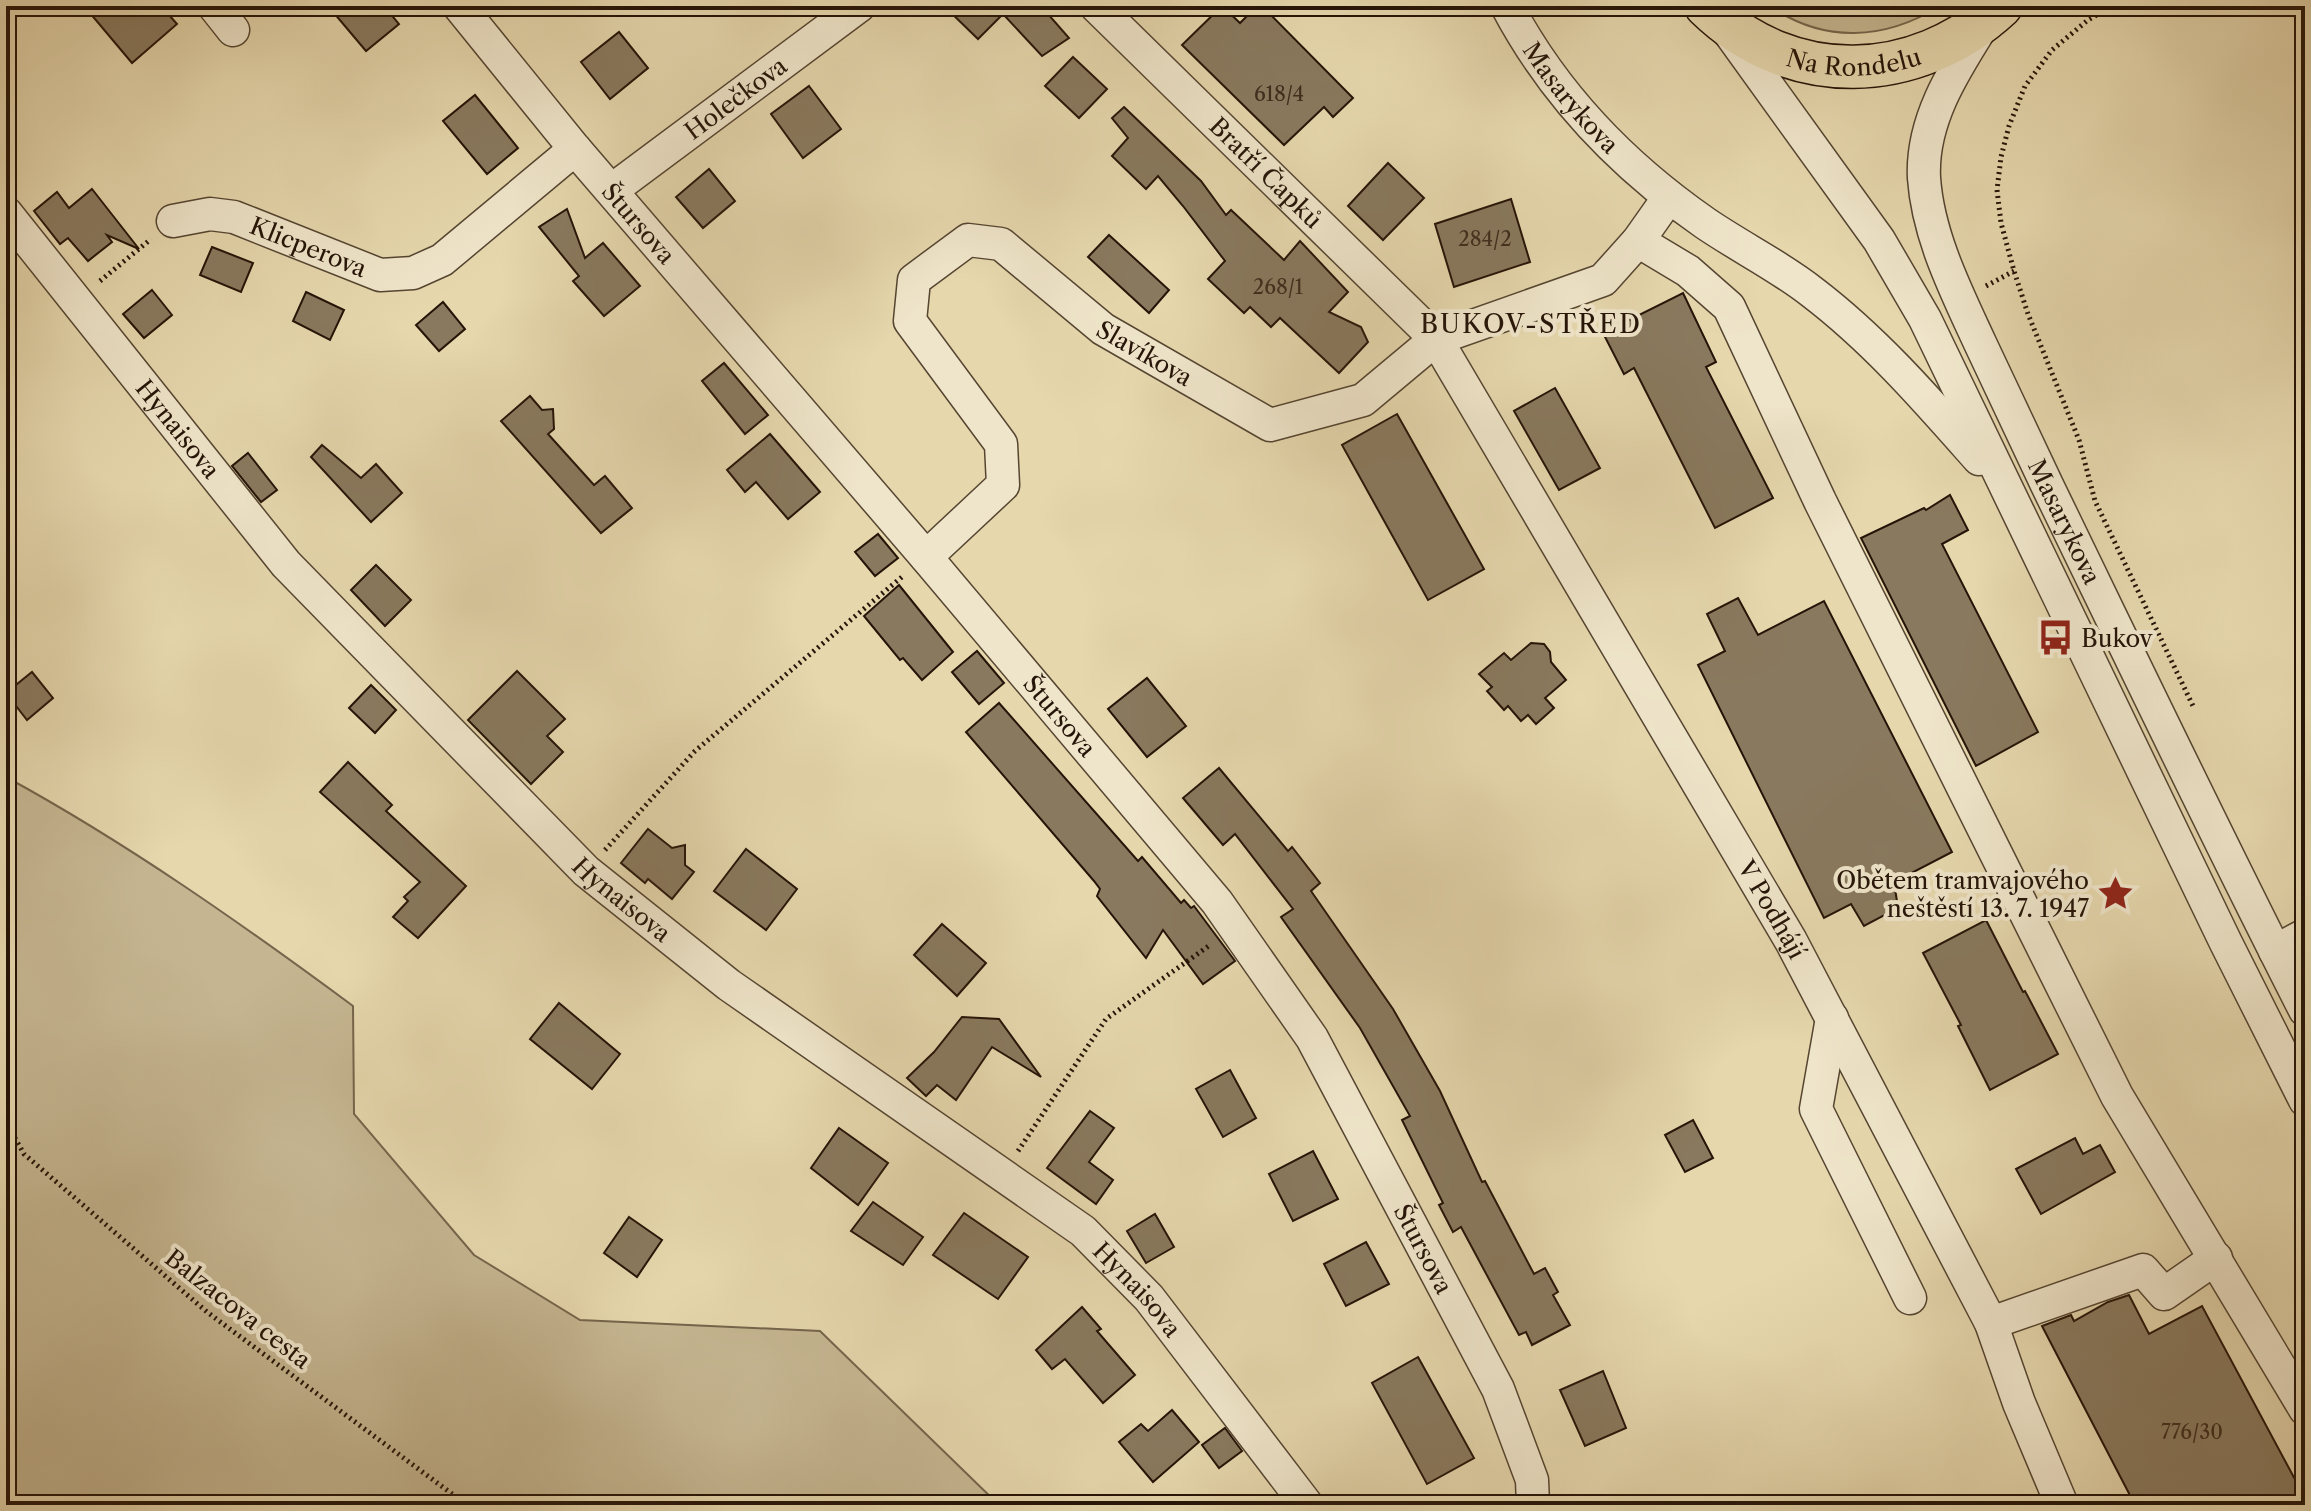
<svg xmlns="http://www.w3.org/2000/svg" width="2311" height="1511" viewBox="0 0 2311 1511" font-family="'Libre Caslon Text',serif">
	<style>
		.green { fill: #c5b691; stroke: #75654c; stroke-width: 2 }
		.building { fill: #89795e; stroke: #251408; stroke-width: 2 }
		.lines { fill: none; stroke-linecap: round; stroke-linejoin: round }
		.minor-casing { stroke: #554531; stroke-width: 35 }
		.major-casing { stroke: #251408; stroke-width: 45 }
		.path { stroke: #251408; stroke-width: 5; stroke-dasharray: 2 4; stroke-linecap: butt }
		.minor { stroke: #efe5ca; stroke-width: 32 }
		.major { stroke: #e6d7ad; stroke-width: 42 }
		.labels { text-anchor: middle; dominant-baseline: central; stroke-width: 8; stroke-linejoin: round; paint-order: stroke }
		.number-label { font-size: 20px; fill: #3e2d1e }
		.street-label { font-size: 24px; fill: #251408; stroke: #efe5ca }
		.poi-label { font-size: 24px; fill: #251408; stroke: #efe5ca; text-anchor: start }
		.neighbourhood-label { font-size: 26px; letter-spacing: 2px; fill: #251408; stroke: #efe5ca }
	</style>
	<rect width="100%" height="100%" fill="#e6d7ad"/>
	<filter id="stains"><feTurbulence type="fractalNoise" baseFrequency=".0025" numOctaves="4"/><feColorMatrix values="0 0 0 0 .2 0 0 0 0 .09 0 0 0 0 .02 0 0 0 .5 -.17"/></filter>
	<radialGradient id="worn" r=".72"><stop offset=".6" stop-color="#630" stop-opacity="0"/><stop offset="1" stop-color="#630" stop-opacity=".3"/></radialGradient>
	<g class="green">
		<path d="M1770,6H1940C1885,40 1824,44 1770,6Z"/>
		<path d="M6,777C127,843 242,924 353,1006L354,1114L474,1255L580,1320L820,1331L999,1505H6Z"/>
	</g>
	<g class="building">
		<polygon points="84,6 161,6 177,24 132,63"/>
		<polygon points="328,6 384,6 399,24 366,51"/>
		<polygon points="944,6 1041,6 1069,38 1042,56 1003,14 978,39"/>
		<polygon points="1222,6 1240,23 1257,6 1262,6 1353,98 1333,117 1324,107 1284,145 1182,45"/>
		<polygon points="619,32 648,68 610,99 581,62"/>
		<polygon points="1073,57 1107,89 1079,118 1045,86"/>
		<polygon points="809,86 841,129 803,158 771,114"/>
		<polygon points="475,95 518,148 487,174 443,121"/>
		<polygon points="1124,107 1201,181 1226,215 1231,210 1284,260 1300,241 1348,292 1329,312 1361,327 1368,342 1339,373 1280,318 1271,327 1250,307 1244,313 1208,279 1225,261 1183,206 1158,176 1146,189 1112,156 1128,138 1112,118"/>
		<polygon points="1388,163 1424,198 1383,240 1348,206"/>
		<polygon points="709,169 735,201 703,228 676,197"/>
		<polygon points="92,189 139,249 107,235 112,242 88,261 68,238 60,244 34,211 57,192 69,208"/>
		<polygon points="1511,199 1530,262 1454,287 1435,224"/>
		<polygon points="567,209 585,258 603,243 640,286 604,316 573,281 579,276 539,227"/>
		<polygon points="1109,235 1169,290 1149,313 1088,257"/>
		<polygon points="212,247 253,263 241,292 200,275"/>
		<polygon points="152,290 172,315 144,338 123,314"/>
		<polygon points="306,292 344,310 330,340 293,321"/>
		<polygon points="1683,293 1716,362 1706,367 1773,498 1715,528 1634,368 1624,374 1603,333"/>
		<polygon points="443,302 465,329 439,351 416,325"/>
		<polygon points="724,363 768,415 745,434 702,381"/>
		<polygon points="1555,388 1600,468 1559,490 1514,411"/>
		<polygon points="530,396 542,410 553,409 554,429 548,434 594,485 605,476 632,508 601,533 501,421"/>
		<polygon points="1397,414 1484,569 1428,600 1342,445"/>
		<polygon points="770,434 820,492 788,519 756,482 745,492 727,470"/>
		<polygon points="322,445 361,478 376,464 402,493 371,522 311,457"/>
		<polygon points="248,453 277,490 261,502 232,466"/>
		<polygon points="1950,495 1968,530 1942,544 2038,732 1976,766 1861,538 1924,508 1926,510"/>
		<polygon points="878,534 898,558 875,576 855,552"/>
		<polygon points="376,565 411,600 385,626 351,590"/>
		<polygon points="899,585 953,652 922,680 903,658 900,660 864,616"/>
		<polygon points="1738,598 1758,635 1824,601 1952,852 1894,882 1898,908 1864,926 1851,904 1824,918 1698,665 1725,651 1707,614"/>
		<polygon points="1531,643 1544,644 1550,652 1551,662 1566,680 1545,698 1554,708 1536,724 1528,715 1521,721 1508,706 1504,710 1487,691 1492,687 1479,674 1504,653 1511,660"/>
		<polygon points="977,651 1004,683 979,704 952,672"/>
		<polygon points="517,671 565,719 547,736 563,752 531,784 468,720"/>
		<polygon points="32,672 53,698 27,720 6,693"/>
		<polygon points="1147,678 1186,726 1147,757 1108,709"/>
		<polygon points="371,685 396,710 375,733 349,708"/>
		<polygon points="999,703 1138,861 1142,857 1181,903 1184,900 1191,908 1194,906 1235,961 1203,984 1163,930 1146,958 1097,896 1100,889 1094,881 966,732"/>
		<polygon points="348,762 392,805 386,811 466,886 418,938 393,917 408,901 404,897 420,882 320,792"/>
		<polygon points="1219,768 1288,851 1292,847 1320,883 1311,891 1393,1009 1440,1091 1482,1182 1485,1181 1534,1274 1545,1268 1558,1292 1553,1295 1570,1325 1532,1345 1526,1332 1519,1335 1461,1227 1453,1232 1439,1205 1443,1203 1402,1120 1410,1116 1360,1028 1281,917 1293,909 1235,834 1223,845 1183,798"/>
		<polygon points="648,829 672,848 685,845 685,865 694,872 672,899 648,879 645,883 621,863"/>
		<polygon points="746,849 797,889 766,930 714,891"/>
		<polygon points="1986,920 2023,992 2025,991 2058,1054 1990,1090 1958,1026 1961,1025 1923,953"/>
		<polygon points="942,924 986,963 957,996 914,955"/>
		<polygon points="559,1003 620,1054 592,1089 530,1039"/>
		<polygon points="962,1017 999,1019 1041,1077 992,1047 956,1100 937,1085 926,1096 907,1078 934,1052"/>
		<polygon points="1230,1070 1256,1118 1223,1137 1196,1089"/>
		<polygon points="1090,1111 1114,1128 1089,1162 1113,1180 1096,1204 1047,1168"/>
		<polygon points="1693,1120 1713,1158 1685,1172 1665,1135"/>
		<polygon points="839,1128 888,1163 858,1205 811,1168"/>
		<polygon points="2075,1138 2083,1154 2100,1145 2115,1172 2041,1214 2016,1169"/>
		<polygon points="1313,1151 1338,1199 1293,1221 1269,1174"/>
		<polygon points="873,1202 923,1237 903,1265 851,1231"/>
		<polygon points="964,1213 1028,1257 998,1299 933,1255"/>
		<polygon points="1155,1214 1174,1247 1146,1263 1127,1231"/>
		<polygon points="629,1217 662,1240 637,1277 604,1253"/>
		<polygon points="1366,1242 1389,1284 1346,1306 1324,1264"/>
		<polygon points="2129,1295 2149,1334 2202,1306 2305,1498 2305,1505 2135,1505 2042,1326 2071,1315 2074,1321 2108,1302"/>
		<polygon points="1082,1307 1101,1329 1097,1331 1135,1375 1103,1403 1065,1359 1052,1369 1036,1350"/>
		<polygon points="1418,1357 1474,1458 1427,1484 1372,1383"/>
		<polygon points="1603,1371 1626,1428 1585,1446 1560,1390"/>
		<polygon points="1172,1410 1199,1442 1153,1482 1119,1442 1141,1424 1148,1431"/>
		<polygon points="1225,1428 1242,1451 1219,1468 1202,1445"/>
	</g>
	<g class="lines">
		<defs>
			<g id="minor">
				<polyline points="214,6 233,30"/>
				<path id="s1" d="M459,6L575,149L926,557L1217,902L1312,1038L1498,1389L1532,1480L1533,1505"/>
				<path id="s2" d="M1096,6L1436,339L1791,941L1991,1323L2019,1403L2062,1505"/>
				<path id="s3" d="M1507,6C1554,95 1623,166 1705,223C1740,247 1779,266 1812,292C1875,340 1927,400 1979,459"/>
				<path id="s4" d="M1984,23C1955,69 1921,120 1924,178C1928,236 1956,291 1980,343C2002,390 2024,437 2047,485C2132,660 2216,836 2305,1010"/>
				<polyline points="1726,28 1879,240 1925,319 2226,943 2305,1100"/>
				<path id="s5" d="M612,190L859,6"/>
				<path id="s6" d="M6,213L286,564L586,871L729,985L1083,1231L1149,1298L1307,1505"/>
				<path id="s7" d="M173,221L210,214L234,217L380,275L413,273L442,260L575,149"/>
				<polyline points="1638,241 1688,271 1729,307 1820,501 2117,1096 2305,1409"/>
				<path id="s8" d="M926,557L1003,485L1001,444L910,321L914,280L968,240L1001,244L1103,329L1270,425L1363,400L1436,339L1603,280L1638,241L1669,197"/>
				<polyline points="2275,951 2305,935"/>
				<polyline points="1832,1018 1816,1109 1910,1298"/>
				<polyline points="1991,1323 2143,1270 2164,1294 2216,1258"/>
			</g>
			<g id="major">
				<path id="s9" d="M1706,6C1791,89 1916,85 2001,6"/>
			</g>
		</defs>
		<use href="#minor" class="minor-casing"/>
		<use href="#major" class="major-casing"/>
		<g class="path">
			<polyline points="2112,6 2088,20 2052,50 2025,86 2009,126 2001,157 1997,190 2001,223 2014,271 2028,314 2079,440 2095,501 2193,706"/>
			<polyline points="100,281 151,239"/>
			<polyline points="1986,286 2014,271"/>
			<polyline points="605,850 695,751 903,576"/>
			<polyline points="6,1122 24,1154 207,1312 467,1505"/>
			<polyline points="1018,1151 1106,1019 1210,945"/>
		</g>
		<use href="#minor" class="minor"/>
		<use href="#major" class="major"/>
	</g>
	<defs>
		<symbol id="bus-bare" viewBox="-9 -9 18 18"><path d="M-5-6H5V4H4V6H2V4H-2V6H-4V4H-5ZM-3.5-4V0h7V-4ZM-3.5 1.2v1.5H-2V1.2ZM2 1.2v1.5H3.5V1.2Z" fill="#8f2418" stroke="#efe5ca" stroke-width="2.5" paint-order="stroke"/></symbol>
		<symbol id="sight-bare" viewBox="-9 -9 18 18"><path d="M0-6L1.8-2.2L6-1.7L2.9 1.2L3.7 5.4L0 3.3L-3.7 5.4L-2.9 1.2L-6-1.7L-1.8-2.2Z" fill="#8f2418" stroke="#efe5ca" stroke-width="2.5" paint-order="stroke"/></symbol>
	</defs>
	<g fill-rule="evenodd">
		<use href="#bus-bare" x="2030" y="612" width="51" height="51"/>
		<use href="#sight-bare" x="2090" y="868" width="51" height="51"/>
	</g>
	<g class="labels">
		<g class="number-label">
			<text x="1279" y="94">618/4</text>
			<text x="1485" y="239">284/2</text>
			<text x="1278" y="287">268/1</text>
			<text x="2192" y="1432">776/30</text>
		</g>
		<g class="street-label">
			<text stroke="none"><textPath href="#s9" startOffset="164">Na Rondelu</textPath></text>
			<text stroke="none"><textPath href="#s3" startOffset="112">Masarykova</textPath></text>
			<text stroke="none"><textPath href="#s5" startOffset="154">Holečkova</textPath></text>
			<text stroke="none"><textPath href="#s2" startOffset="238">Bratří Čapků</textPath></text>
			<text stroke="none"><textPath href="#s1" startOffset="282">Štursova</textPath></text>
			<text stroke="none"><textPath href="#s7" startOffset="142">Klicperova</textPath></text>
			<text stroke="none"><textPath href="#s8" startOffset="622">Slavíkova</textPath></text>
			<text stroke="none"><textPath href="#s6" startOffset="276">Hynaisova</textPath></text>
			<text stroke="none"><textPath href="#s4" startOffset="542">Masarykova</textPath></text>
			<text stroke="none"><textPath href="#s1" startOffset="930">Štursova</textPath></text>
			<text stroke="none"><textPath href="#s6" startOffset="924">Hynaisova</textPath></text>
			<text stroke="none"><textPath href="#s2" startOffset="1138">V Podhájí</textPath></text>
			<text stroke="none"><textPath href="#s1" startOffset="1578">Štursova</textPath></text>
			<text stroke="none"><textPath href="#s6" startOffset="1572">Hynaisova</textPath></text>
			<text transform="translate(238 1309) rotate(38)">Balzacova cesta</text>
		</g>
		<g class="poi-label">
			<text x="2081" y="638">Bukov</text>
			<text x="2089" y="880" text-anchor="end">Obětem tramvajového<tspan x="2089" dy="28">neštěstí 13. 7. 1947</tspan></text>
		</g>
		<g class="neighbourhood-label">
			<text x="1531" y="324">BUKOV-STŘED</text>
		</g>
	</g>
	<rect width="2311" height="1511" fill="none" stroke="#e6d7ad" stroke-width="32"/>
	<rect x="8" y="8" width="2295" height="1495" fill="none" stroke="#251408" stroke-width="4"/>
	<rect x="16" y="16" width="2279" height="1479" fill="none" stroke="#251408" stroke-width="2"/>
	<rect width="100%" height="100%" filter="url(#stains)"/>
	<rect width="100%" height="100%" fill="url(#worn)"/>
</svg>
